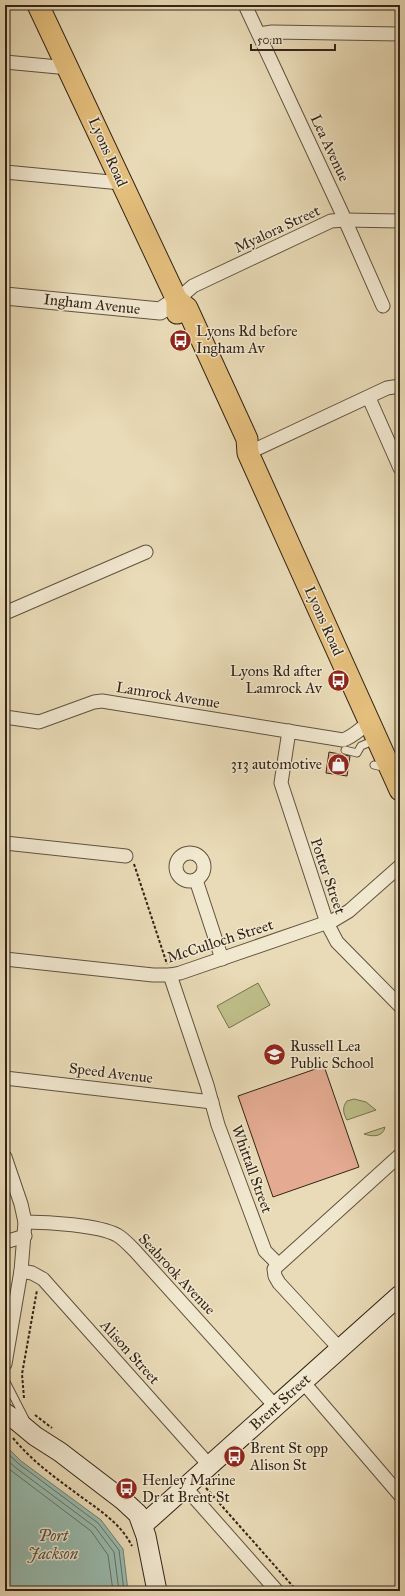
<svg xmlns="http://www.w3.org/2000/svg" width="405" height="1596" viewBox="0 0 405 1596" font-family="'IM FELL Great Primer',serif">
	<style>
		.green { fill: #bebe89; stroke: #787150 }
		.water { fill: #97bbaf; stroke: #6f7f72 }
		.lines { fill: none; stroke-linecap: round; stroke-linejoin: round }
		.shore { stroke: #657063; stroke-width: 1 }
		.building { fill: #e4ab92; stroke: #332417 }
		.service-casing { stroke: #60523f; stroke-width: 9 }
		.minor-casing { stroke: #60523f; stroke-width: 15 }
		.tertiary-casing { stroke: #60523f; stroke-width: 19 }
		.secondary-casing { stroke: #332417; stroke-width: 21 }
		.primary-casing { stroke: #332417; stroke-width: 23 }
		.path { stroke: #332417; stroke-width: 2; stroke-dasharray: 3 2; stroke-linecap: butt }
		.service { stroke: #f1e8d0; stroke-width: 7 }
		.minor { stroke: #f1e8d0; stroke-width: 13 }
		.tertiary { stroke: #f1e8d0; stroke-width: 17 }
		.secondary { stroke: #f1e8d0; stroke-width: 19 }
		.primary { stroke: #e4be7c; stroke-width: 21 }
		.labels { text-anchor: middle; dominant-baseline: central; stroke-width: 3; stroke-linejoin: round; paint-order: stroke }
		.street-label { font-size: 15px; fill: #332417; stroke: #f1e8d0 }
		.poi-label { font-size: 15px; fill: #332417; stroke: #f1e8d0; text-anchor: start }
		.water-label { font-size: 16px; font-style: italic; fill: #515145; stroke: #f1e8d0 }
	</style>
	<rect width="100%" height="100%" fill="#e9dbb7"/>
	<filter id="stains"><feTurbulence type="fractalNoise" baseFrequency=".005" numOctaves="4"/><feColorMatrix values="0 0 0 0 .2 0 0 0 0 .09 0 0 0 0 .02 0 0 0 .5 -.17"/></filter>
	<radialGradient id="worn" r=".72"><stop offset=".6" stop-color="#630" stop-opacity="0"/><stop offset="1" stop-color="#630" stop-opacity=".3"/></radialGradient>
	<g class="green">
		<polygon points="258,983 270,1005 229,1028 217,1006"/>
		<path d="M354,1099L366,1102L376,1110L347,1120C343,1113 342,1107 347,1101Z"/>
		<path d="M385,1127C383,1137 373,1137 364,1134Z"/>
	</g>
	<polygon class="water" points="5,1445 21,1461 101,1520 123,1549 128,1591 5,1591"/>
	<g class="lines">
		<g class="shore">
			<polyline points="5,1451 19,1464 98,1523 119,1550 124,1591"/>
			<polyline points="5,1458 16,1468 95,1527 114,1552 119,1591"/>
			<polyline points="5,1466 91,1531 108,1555 113,1591"/>
		</g>
	</g>
	<g class="building">
		<polygon points="329,752 350,756 347,776 326,773"/>
		<polygon points="324,1066 359,1167 273,1197 238,1096"/>
	</g>
	<g class="lines">
		<defs>
			<g id="service">
				<polyline points="345,750 357,753 361,746 375,740"/>
				<polyline points="374,765 386,768"/>
				<polyline points="5,1380 25,1419"/>
			</g>
			<g id="minor">
				<polyline points="245,5 341,211 383,306"/>
				<polyline points="259,34 272,32 400,34"/>
				<polyline points="5,62 69,68"/>
				<polyline points="5,172 121,183"/>
				<polyline points="177,300 193,286 331,221 345,220 400,221"/>
				<polyline points="369,398 400,468"/>
				<polyline points="248,453 387,388 400,386"/>
				<polyline points="5,613 146,552"/>
				<path d="M5,717L39,722L94,702L102,701L343,740C353,737 361,728 370,722"/>
				<polyline points="289,731 281,783 327,923 337,942 400,1006"/>
				<polyline points="5,843 126,856"/>
				<circle cx="190" cy="867" r="14"/>
				<polyline points="196,880 222,959"/>
				<polyline points="5,959 153,975 170,975 180,973 334,920 349,911 400,866"/>
				<polyline points="170,975 207,1085 218,1125 265,1251 278,1264"/>
				<polyline points="5,1078 212,1102"/>
				<polyline points="5,1157 21,1204 25,1222 21,1271 5,1364"/>
				<path d="M25,1222C48,1222 98,1225 117,1235C124,1239 130,1246 136,1252L275,1406"/>
				<polyline points="5,1242 25,1236"/>
				<polyline points="21,1271 32,1273 43,1279 209,1465"/>
				<polyline points="339,1348 279,1283 275,1276 274,1269 400,1155"/>
				<polyline points="303,1382 400,1495"/>
				<polyline points="185,1487 277,1591"/>
			</g>
			<polyline id="tertiary" points="5,296 160,311 177,300"/>
			<g id="secondary">
				<polyline points="5,1413 17,1421 35,1436 60,1452 124,1501 138,1514 146,1536 157,1591"/>
				<polyline points="143,1525 400,1295"/>
			</g>
			<g id="primary">
				<polyline points="38,5 169,283 177,300 177,313"/>
				<polyline points="177,300 187,308 247,439 248,453 400,790"/>
			</g>
		</defs>
		<use href="#service" class="service-casing"/>
		<use href="#minor" class="minor-casing"/>
		<use href="#tertiary" class="tertiary-casing"/>
		<use href="#secondary" class="secondary-casing"/>
		<use href="#primary" class="primary-casing"/>
		<g class="path">
			<polyline points="134,864 167,964"/>
			<polyline points="5,1203 9,1218 6,1229"/>
			<polyline points="24,1398 22,1374 37,1290"/>
			<polyline points="35,1415 52,1428"/>
			<path d="M13,1438C31,1460 53,1476 76,1493C96,1508 120,1522 132,1546"/>
			<polyline points="206,1488 297,1591"/>
		</g>
		<use href="#service" class="service"/>
		<use href="#minor" class="minor"/>
		<use href="#tertiary" class="tertiary"/>
		<use href="#secondary" class="secondary"/>
		<use href="#primary" class="primary"/>
	</g>
	<defs>
		<symbol id="bus-disc" viewBox="-11 -11 22 22"><circle r="9.5" fill="#8f2418" stroke="#f1e8d0"/><path d="M-5-6H5V4H4V6H2V4H-2V6H-4V4H-5ZM-3.5-4V0h7V-4ZM-3.5 1.2v1.5H-2V1.2ZM2 1.2v1.5H3.5V1.2Z" fill="#fff"/></symbol>
		<symbol id="shop-disc" viewBox="-11 -11 22 22"><circle r="9.5" fill="#8f2418" stroke="#f1e8d0"/><path d="M-5-2.5h2.3a2.7 3.5 0 0 1 5.4 0H5L5.5 6h-11ZM-1.5-2.5h3a1.5 2.3 0 0 0-3 0Z" fill="#fff"/></symbol>
		<symbol id="school-disc" viewBox="-11 -11 22 22"><circle r="9.5" fill="#8f2418" stroke="#f1e8d0"/><path d="M0-5L7-2L0 1L-7-2ZM-4 1L0 2.5L4 1V4Q0 6-4 4Z" fill="#fff"/></symbol>
	</defs>
	<g fill-rule="evenodd">
		<use href="#bus-disc" x="168" y="328" width="25" height="25"/>
		<use href="#bus-disc" x="326" y="668" width="25" height="25"/>
		<use href="#shop-disc" x="326" y="752" width="25" height="25"/>
		<use href="#school-disc" x="262" y="1042" width="25" height="25"/>
		<use href="#bus-disc" x="222" y="1444" width="25" height="25"/>
		<use href="#bus-disc" x="114" y="1476" width="25" height="25"/>
	</g>
	<g class="labels">
		<g class="street-label">
			<text transform="translate(330 148) rotate(65)">Lea Avenue</text>
			<text transform="translate(108 152) rotate(66)">Lyons Road</text>
			<text transform="translate(277 229) rotate(-25)">Myalora Street</text>
			<text transform="translate(92 304) rotate(6)">Ingham Avenue</text>
			<text transform="translate(324 621) rotate(66)">Lyons Road</text>
			<text transform="translate(168 695) rotate(9)">Lamrock Avenue</text>
			<text transform="translate(328 876) rotate(71)">Potter Street</text>
			<text transform="translate(220 941) rotate(-18)">McCulloch Street</text>
			<text transform="translate(111 1073) rotate(7)">Speed Avenue</text>
			<text transform="translate(252 1169) rotate(70)">Whittall Street</text>
			<text transform="translate(177 1274) rotate(47)">Seabrook Avenue</text>
			<text transform="translate(130 1352) rotate(48)">Alison Street</text>
			<text transform="translate(280 1402) rotate(-42)">Brent Street</text>
		</g>
		<g class="poi-label">
			<text x="196" y="331">Lyons Rd before<tspan x="196" dy="17">Ingham Av</tspan></text>
			<text x="322" y="671" text-anchor="end">Lyons Rd after<tspan x="322" dy="17">Lamrock Av</tspan></text>
			<text x="322" y="764" text-anchor="end">313 automotive</text>
			<text x="290" y="1046">Russell Lea<tspan x="290" dy="17">Public School</tspan></text>
			<text x="250" y="1448">Brent St opp<tspan x="250" dy="17">Alison St</tspan></text>
			<text x="142" y="1480">Henley Marine<tspan x="142" dy="17">Dr at Brent St</tspan></text>
		</g>
		<g class="water-label">
			<text x="53" y="1535">Port<tspan x="53" dy="18">Jackson</tspan></text>
		</g>
	</g>
	<rect width="405" height="1596" fill="none" stroke="#e9dbb7" stroke-width="20"/>
	<rect x="6" y="6" width="393" height="1584" fill="none" stroke="#332417" stroke-width="2"/>
	<rect x="10" y="10" width="385" height="1576" fill="none" stroke="#332417"/>
	<path d="M251 44v6h84v-6" fill="none" stroke="#332417" stroke-width="2"/>
	<text x="257" y="44" font-size="12" fill="#332417" stroke="#f1e8d0" stroke-width="3" paint-order="stroke">50 m</text>
	<rect width="100%" height="100%" filter="url(#stains)"/>
	<rect width="100%" height="100%" fill="url(#worn)"/>
</svg>
